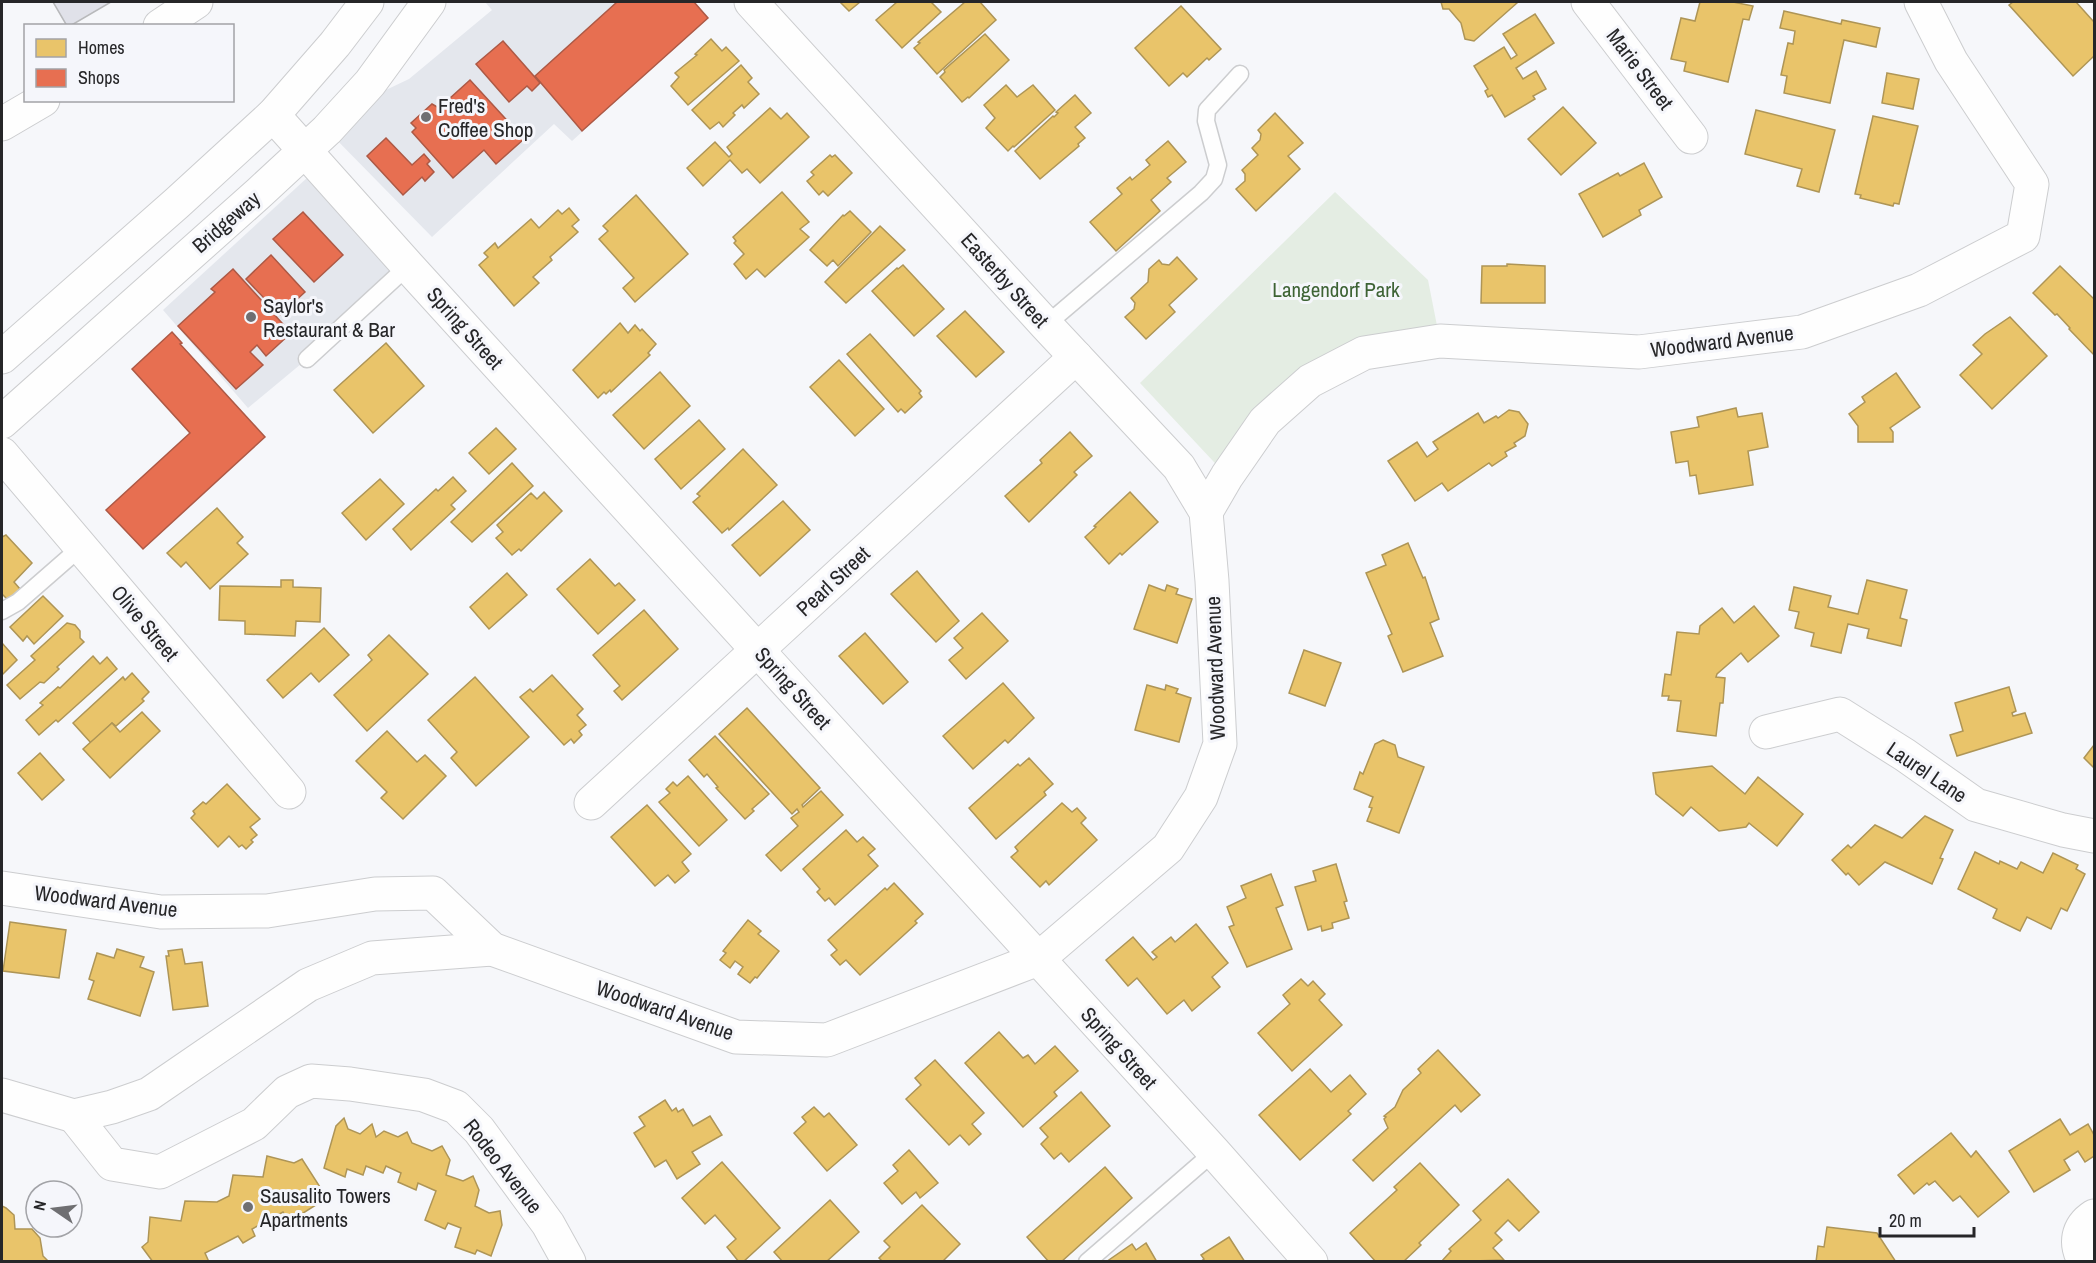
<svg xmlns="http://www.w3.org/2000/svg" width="2096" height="1263" viewBox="0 0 2096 1263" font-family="'Archivo Narrow',sans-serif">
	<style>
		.built { fill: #e4e7ed }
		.green { fill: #e4ede3 }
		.homes { fill: #e9c46a; stroke: #ae9556; stroke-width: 1.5 }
		.shops { fill: #e76f51; stroke: #ad5945; stroke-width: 1.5 }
		.building { fill: #e0e1e9; stroke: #b8b9bb; stroke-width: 1.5 }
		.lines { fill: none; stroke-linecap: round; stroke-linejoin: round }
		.service-casing { stroke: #cccdcf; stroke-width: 19 }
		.minor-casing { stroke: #cccdcf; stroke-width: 35 }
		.secondary-casing { stroke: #cccdcf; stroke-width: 35 }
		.service { stroke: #fefefe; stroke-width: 16 }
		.minor { stroke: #fefefe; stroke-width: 33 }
		.secondary { stroke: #fefefe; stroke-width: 33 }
		.poi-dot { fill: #6f6f72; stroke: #f5f6fb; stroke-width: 2 }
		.labels { text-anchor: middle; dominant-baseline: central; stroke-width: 6; stroke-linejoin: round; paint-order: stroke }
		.street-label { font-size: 21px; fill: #262628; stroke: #f5f6fb }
		.poi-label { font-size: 21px; fill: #262628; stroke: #f5f6fb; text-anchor: start }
		.park-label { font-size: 21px; fill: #3e6335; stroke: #f5f6fb }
	</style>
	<rect width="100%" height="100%" fill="#f6f7fa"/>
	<g class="built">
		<polygon points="485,2 694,2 708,18 572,141 554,124 432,237 327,130 348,108 409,79 492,10"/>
		<polygon points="320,166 408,266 307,359 248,408 163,310"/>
	</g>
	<polygon class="green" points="1335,192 1428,280 1440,341 1364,353 1227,476 1140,383"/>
	<g class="homes">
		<polygon points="840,2 860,2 849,11"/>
		<polygon points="897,2 931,2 941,12 902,48 876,20"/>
		<polygon points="965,2 980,2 996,20 937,74 914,48 920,43 918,42"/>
		<polygon points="1441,2 1515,2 1517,3 1474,41 1465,39 1461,23 1449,9 1443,9"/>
		<polygon points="1700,2 1733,2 1753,6 1749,20 1743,19 1728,82 1684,71 1686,62 1671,59 1681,18 1695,21"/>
		<polygon points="2013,2 2076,2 2094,22 2094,56 2073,76 2009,5"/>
		<polygon points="1181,6 1221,49 1209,60 1207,58 1187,77 1183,73 1169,86 1135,48"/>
		<polygon points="1784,11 1841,24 1842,20 1880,28 1876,47 1844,40 1830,103 1784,93 1787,76 1781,75 1788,43 1793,44 1795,31 1780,28"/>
		<polygon points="1535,14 1554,43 1516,68 1523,79 1536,71 1546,89 1533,96 1535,99 1505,117 1492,95 1488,97 1485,91 1488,89 1474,66 1504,47 1511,59 1517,55 1503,34"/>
		<polygon points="985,34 1009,60 969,98 968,97 962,102 940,77 945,72 944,70"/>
		<polygon points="711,39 722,51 726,47 739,61 688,105 671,86 679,77 675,73 697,55 695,54"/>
		<polygon points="741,65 752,78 748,82 759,94 744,108 742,105 733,113 735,115 723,127 719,122 710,129 692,110"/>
		<polygon points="1887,73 1919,79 1913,109 1882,103"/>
		<polygon points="1006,85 1017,97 1033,85 1055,110 1014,147 1013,146 1008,151 986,128 995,118 984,105"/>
		<polygon points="1075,95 1091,113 1075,127 1085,138 1078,144 1079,146 1040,179 1015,151 1053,116 1054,117 1058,113 1056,112"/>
		<polygon points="1563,107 1596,143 1561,175 1528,139"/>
		<polygon points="770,108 781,119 787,113 809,137 760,183 747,169 742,173 730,160 703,186 687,168 715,142 729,157 732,154 727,147"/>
		<polygon points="1756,110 1835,130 1819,192 1797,186 1802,169 1745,154"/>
		<polygon points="1275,113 1303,143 1288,156 1300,169 1256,211 1236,189 1245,181 1245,174 1242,170 1258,155 1252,148 1260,140 1261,134 1258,130"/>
		<polygon points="1873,116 1918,126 1899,204 1894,203 1893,206 1860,198 1861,195 1855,194"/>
		<polygon points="1168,141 1186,162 1167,178 1171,182 1151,200 1160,211 1116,251 1090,222 1122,194 1117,188 1130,177 1132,180 1150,165 1146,160"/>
		<polygon points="830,155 832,157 835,155 852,173 828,196 823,191 819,195 807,181 814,175 811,172"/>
		<polygon points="1644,163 1662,197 1639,210 1641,215 1603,237 1579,194 1618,173 1620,176"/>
		<polygon points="782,192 809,222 800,229 809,237 765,277 757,269 746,279 734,264 744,254 734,243 736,241 733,237"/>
		<polygon points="636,195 688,254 635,302 623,288 634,278 599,239 608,231 603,226"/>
		<polygon points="569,208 579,220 572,226 578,232 550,257 552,260 533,277 539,283 514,306 479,265 488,257 484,253 495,243 498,248 531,219 539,228 558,210 562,214"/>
		<polygon points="850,211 871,232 838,266 833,260 827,266 810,250 843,215 844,216"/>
		<polygon points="880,226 905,250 846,303 825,282"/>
		<polygon points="1177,257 1197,279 1169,305 1175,312 1146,339 1125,317 1134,309 1135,303 1131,298 1148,282 1149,269 1159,260 1162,264 1169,265"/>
		<polygon points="1507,264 1545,266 1545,303 1481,303 1482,266 1507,266"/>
		<polygon points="903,265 944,309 914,336 872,291 897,268 898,269"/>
		<polygon points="2060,266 2094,299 2094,355 2069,329 2070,328 2057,314 2055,315 2033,293"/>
		<polygon points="965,311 1004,352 976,377 937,336"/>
		<polygon points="2010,317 2047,356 1992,409 1960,375 1982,354 1973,345 1985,334"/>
		<polygon points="620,323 628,333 635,325 640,331 642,329 656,344 648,353 650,355 611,392 610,390 606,394 604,392 598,398 573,370"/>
		<polygon points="870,334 921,391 919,393 922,397 905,413 901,409 898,412 847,354"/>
		<polygon points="386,343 424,386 373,433 334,390"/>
		<polygon points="839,360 884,409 855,436 810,387"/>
		<polygon points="660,372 690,406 644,449 613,415"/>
		<polygon points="1896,373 1920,407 1890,428 1893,432 1893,442 1858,442 1858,426 1849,414 1865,402 1862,397"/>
		<polygon points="1736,408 1738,417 1762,413 1768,447 1748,451 1753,485 1699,494 1696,475 1690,476 1688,461 1676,463 1671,432 1699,427 1697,417"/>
		<polygon points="1509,410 1519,412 1528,424 1525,436 1514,443 1516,446 1505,452 1507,456 1492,466 1489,463 1448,491 1442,483 1415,501 1388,461 1417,442 1427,457 1438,449 1433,442 1478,413 1484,423 1496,416 1498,418"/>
		<polygon points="699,420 725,449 681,489 655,459"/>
		<polygon points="496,428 516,449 489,474 469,453"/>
		<polygon points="1070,432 1092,456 1074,472 1077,475 1029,522 1005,496 1042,463 1040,460"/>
		<polygon points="743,449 777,485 729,530 728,528 722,533 693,502 700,496 697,494"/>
		<polygon points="512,463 533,486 472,542 451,522"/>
		<polygon points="453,477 466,491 451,505 455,509 411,550 393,529 436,489 438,491"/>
		<polygon points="380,479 404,504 366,540 342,513"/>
		<polygon points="544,492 562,511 521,551 519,549 512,555 496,538 503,532 497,525 531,493 537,499"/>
		<polygon points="1130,492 1158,522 1122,555 1120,553 1109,564 1085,537 1096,527 1094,526"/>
		<polygon points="783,501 810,530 760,576 732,545"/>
		<polygon points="217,508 243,537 237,543 248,554 210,589 186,562 181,567 167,553"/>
		<polygon points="6,535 32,563 14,582 20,589 8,600 2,594 2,537"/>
		<polygon points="1408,543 1423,578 1425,577 1439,619 1430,623 1443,656 1403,672 1388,636 1392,634 1366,573 1386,565 1382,555"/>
		<polygon points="590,559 615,586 619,583 635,600 598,634 557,589"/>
		<polygon points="917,571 959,621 936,642 891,594"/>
		<polygon points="507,573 527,595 489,629 470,607"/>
		<polygon points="281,580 293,580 293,587 321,588 320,622 296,621 295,636 245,634 245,621 219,620 220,586 281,587"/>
		<polygon points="1867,580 1907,590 1900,618 1907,620 1901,646 1867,638 1869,629 1848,624 1841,653 1811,646 1814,633 1795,628 1799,612 1789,610 1794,587 1831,596 1828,607 1858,614"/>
		<polygon points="1149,585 1165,591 1167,585 1178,589 1176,594 1192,599 1177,643 1134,629"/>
		<polygon points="43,596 63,616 34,644 27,636 23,641 10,627"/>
		<polygon points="1754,606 1779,636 1748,662 1741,653 1717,674 1716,677 1725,678 1723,703 1720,703 1716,736 1677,731 1681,701 1668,700 1669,696 1662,696 1665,674 1671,675 1677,632 1699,634 1700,626 1722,608 1734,623"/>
		<polygon points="644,610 678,649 622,700 614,691 620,686 593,655"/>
		<polygon points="982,613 1008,641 966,679 949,660 963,648 954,638"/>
		<polygon points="67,623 75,625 80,631 80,638 84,642 57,667 59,669 44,683 40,682 20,699 7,685 35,660 31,656"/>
		<polygon points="324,628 349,655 319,682 311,673 283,698 267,680"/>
		<polygon points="865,633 908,682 883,704 839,656"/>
		<polygon points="389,635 428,674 367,731 334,695 372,660 368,655"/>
		<polygon points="2,643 17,660 2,675"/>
		<polygon points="1304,650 1341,663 1325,706 1289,693"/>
		<polygon points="93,656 100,664 107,657 117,669 58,722 56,720 39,735 26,720 43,705 40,703 58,687 60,688"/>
		<polygon points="132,673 149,692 142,699 144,701 116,726 112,723 91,743 73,723 123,677 125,680"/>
		<polygon points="552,675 583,709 577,715 586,725 579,731 582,735 574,743 571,739 564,745 520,697 530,689 533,692"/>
		<polygon points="475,677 529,737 476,786 451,758 457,752 428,720"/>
		<polygon points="1003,683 1034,718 1008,743 1005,740 973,769 943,736"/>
		<polygon points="1147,685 1165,690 1166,685 1178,689 1176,693 1191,698 1179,742 1135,730"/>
		<polygon points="2009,687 2016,711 2012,713 2013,716 2025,713 2032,733 1957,756 1950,735 1963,731 1955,703"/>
		<polygon points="747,708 820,788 802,805 803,807 821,791 843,815 781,871 766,855 798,826 791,818 799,812 797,809 792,814 719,734"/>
		<polygon points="142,712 160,731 110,778 83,749 112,723 120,732"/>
		<polygon points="387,731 417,762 425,755 446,776 403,819 381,798 387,792 356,761"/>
		<polygon points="715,736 769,794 752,809 754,811 745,819 716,788 718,787 707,774 704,777 689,760"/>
		<polygon points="1383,740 1395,745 1398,757 1424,767 1399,833 1367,821 1372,808 1369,807 1373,797 1354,789 1360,772 1363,774 1375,744"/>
		<polygon points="2094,745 2094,768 2084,758"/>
		<polygon points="40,753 64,780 42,800 18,773"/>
		<polygon points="1029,758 1053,784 1044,792 1046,795 996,839 969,808 1018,764 1020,766"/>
		<polygon points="1712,766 1745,794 1758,777 1803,814 1777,846 1749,823 1746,827 1719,831 1691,807 1683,816 1656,794 1653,773"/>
		<polygon points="688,776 727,820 699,846 659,802 670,793 666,789 673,782 677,786"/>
		<polygon points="227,784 260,819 250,827 257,835 251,840 253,842 246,849 242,845 239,847 229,836 218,847 191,818 195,814 193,811 203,802 206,804"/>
		<polygon points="1062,803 1072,812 1077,808 1086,818 1081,823 1097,840 1049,885 1046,881 1040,887 1011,857 1018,851 1015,847"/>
		<polygon points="647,805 691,854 682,862 689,871 675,883 668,875 655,886 611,837"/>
		<polygon points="1925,816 1953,830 1940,858 1943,859 1932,884 1885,862 1859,885 1848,873 1846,875 1832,860 1848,845 1851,848 1875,825 1902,838"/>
		<polygon points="846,830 857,842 863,837 875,849 868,855 878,866 835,905 829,898 825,901 817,892 820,889 803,869"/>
		<polygon points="1975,852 1999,864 2000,861 2017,869 2021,862 2043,873 2053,853 2078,865 2076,869 2085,874 2067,911 2061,908 2051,929 2027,917 2020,931 1993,918 1997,909 1958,889"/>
		<polygon points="1336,864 1347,901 1344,902 1349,918 1332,923 1333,928 1322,931 1321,926 1308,930 1295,887 1316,881 1313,871"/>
		<polygon points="1271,874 1283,905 1276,908 1292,949 1247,967 1229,927 1234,925 1227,907 1246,898 1241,886"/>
		<polygon points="894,883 923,914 915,921 917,923 860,975 846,960 840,965 831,955 837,950 828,940 885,888 887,890"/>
		<polygon points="748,920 761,931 758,934 779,951 757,978 755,977 750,983 738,974 743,967 735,961 730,968 720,960 726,953 723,951"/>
		<polygon points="10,922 66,930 59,978 3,971"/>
		<polygon points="1196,924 1228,963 1212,977 1220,987 1192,1011 1184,1000 1167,1014 1137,978 1128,986 1106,960 1133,937 1153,960 1157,957 1152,952 1171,937 1175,942"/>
		<polygon points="117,949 144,957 140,967 154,972 140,1016 88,999 94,981 89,979 97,953 114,958"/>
		<polygon points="182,949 185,964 202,962 208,1006 173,1010 166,956 169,956 168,951"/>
		<polygon points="1301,979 1308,986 1313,981 1325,994 1319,1000 1342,1025 1292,1071 1258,1033 1290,1004 1283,995"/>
		<polygon points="999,1032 1023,1058 1028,1055 1035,1064 1055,1046 1078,1071 1054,1092 1057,1096 1023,1127 965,1063"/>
		<polygon points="1438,1050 1480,1095 1461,1112 1455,1105 1373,1181 1353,1160 1388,1128 1384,1119 1386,1117 1384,1116 1395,1107 1403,1090 1421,1073 1418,1069"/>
		<polygon points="935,1060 984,1113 972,1124 981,1134 969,1145 960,1135 949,1145 906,1099 921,1085 915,1078"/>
		<polygon points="1310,1069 1331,1092 1350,1075 1366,1094 1348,1111 1351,1114 1300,1160 1259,1115"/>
		<polygon points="1081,1092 1110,1126 1069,1162 1061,1153 1054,1159 1041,1144 1048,1137 1040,1128"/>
		<polygon points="665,1100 672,1111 676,1108 678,1112 683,1109 693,1126 710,1116 722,1135 692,1152 700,1164 677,1179 666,1160 655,1167 634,1133 645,1126 639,1117"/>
		<polygon points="814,1107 824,1117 829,1113 857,1145 827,1171 794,1133 806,1122 802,1117"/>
		<polygon points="344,1118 348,1129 360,1134 372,1124 376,1137 384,1131 398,1137 407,1132 412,1143 432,1151 442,1146 450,1160 446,1175 463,1181 473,1176 479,1190 475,1206 489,1213 500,1211 502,1225 491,1256 477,1250 475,1254 455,1247 461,1228 448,1223 445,1229 425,1220 436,1191 418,1183 416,1190 398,1182 401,1173 386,1166 383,1173 366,1166 363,1175 347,1169 345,1177 324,1168 336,1126"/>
		<polygon points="2060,1119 2070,1135 2088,1124 2094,1135 2094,1156 2085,1162 2078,1151 2064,1160 2070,1170 2034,1192 2009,1151"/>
		<polygon points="1951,1133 1971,1157 1976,1151 2009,1192 1978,1217 1960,1196 1953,1201 1935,1181 1929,1185 1927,1183 1914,1194 1898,1175"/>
		<polygon points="909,1150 938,1183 920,1198 916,1192 902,1204 884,1183 898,1171 893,1165"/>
		<polygon points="267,1156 294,1163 302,1159 327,1198 289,1222 283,1212 252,1229 255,1236 243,1243 238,1236 205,1253 209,1262 153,1262 142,1247 148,1242 150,1217 181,1221 185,1201 217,1202 229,1196 233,1175 263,1177"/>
		<polygon points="722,1162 780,1228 743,1262 739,1262 727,1247 736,1239 715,1215 705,1224 682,1198"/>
		<polygon points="1420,1163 1459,1205 1419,1243 1421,1245 1403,1262 1376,1262 1350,1233 1397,1190 1394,1187"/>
		<polygon points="1105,1167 1132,1198 1061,1262 1049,1262 1027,1237"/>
		<polygon points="1508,1179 1539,1212 1519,1231 1508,1220 1495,1233 1502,1240 1493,1248 1504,1260 1441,1262 1451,1251 1449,1249 1481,1220 1473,1211"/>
		<polygon points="830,1200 859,1232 826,1262 783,1262 774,1252"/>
		<polygon points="922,1205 960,1244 942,1262 883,1262 879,1258 890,1247 884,1241"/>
		<polygon points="2,1206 6,1208 14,1215 15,1229 32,1229 40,1238 43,1256 49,1262 2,1262"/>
		<polygon points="1827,1227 1877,1233 1896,1262 1816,1262 1818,1246 1824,1247"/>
		<polygon points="1229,1237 1245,1262 1200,1262 1204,1259 1201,1255"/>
		<polygon points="1146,1243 1157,1262 1106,1262 1132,1244 1136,1250"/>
	</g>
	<g class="shops">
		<polygon points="617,2 694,2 708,18 582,131 535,76"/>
		<polygon points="503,41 540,83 532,91 527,86 509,102 476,64"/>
		<polygon points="470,80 524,139 496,164 484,150 453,178 412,132 416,128 411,123 432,104 439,108"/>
		<polygon points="386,138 412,165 424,154 430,161 427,164 434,172 425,181 422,177 403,195 367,156"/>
		<polygon points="303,212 343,255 314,282 273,239"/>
		<polygon points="271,255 305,292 280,315 246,279"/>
		<polygon points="233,269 291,333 266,356 257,345 250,352 263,365 236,389 178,326 215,292 211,289"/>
		<polygon points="172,332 182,343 180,344 265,437 143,549 106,510 190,433 132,369"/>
	</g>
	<polygon class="building" points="53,2 111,2 70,26 67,26"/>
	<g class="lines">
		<defs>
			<g id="service">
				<polyline points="1046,325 1201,193 1214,179 1218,165 1206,121 1207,110 1240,74"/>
				<polyline points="307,359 408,266"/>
				<polyline points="2,611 18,602 81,547"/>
				<polyline points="1087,1262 1214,1152"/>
			</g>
			<g id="minor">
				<polyline points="1588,2 1691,137"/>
				<polyline points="160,26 196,2"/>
				<polyline points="273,115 408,266 1214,1152 1311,1262"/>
				<polyline points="2,124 43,100"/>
				<polyline points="2,454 289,792"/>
				<polyline points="1206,512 1227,476 1265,421 1310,381 1364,353 1440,341 1639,352 1802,332 1919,290 2023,236 2032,184 1951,61 1921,2"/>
				<polyline points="1766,732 1840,714 1905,755 1976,805 2063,830 2094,836"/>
				<polyline points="591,803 1076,357"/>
				<polyline points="2,888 161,912 267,911 375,894 433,893 492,949 736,1037 827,1040 1038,959 1168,848 1201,797 1220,744 1212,581 1206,512 1179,467 1046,325 751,2"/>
				<polyline points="2,1095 74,1116 112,1107 149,1094 308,985 372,958 492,949"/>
				<polyline points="74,1116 112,1164 160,1172 254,1124 287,1092 311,1081 350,1084 424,1095 456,1107 479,1130 548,1224 569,1262"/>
				<path d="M2085,1262C2074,1244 2077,1227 2094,1216"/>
			</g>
			<g id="secondary">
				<polyline points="2,357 177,203 273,115 335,44 367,2"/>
				<polyline points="2,422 259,193 327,130 370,83 429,2"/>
			</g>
		</defs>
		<use href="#service" class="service-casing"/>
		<use href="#minor" class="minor-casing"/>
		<use href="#secondary" class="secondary-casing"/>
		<use href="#service" class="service"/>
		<use href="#minor" class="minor"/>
		<use href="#secondary" class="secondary"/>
	</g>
	<g class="poi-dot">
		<circle cx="426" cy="117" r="6"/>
		<circle cx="251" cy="317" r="6"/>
		<circle cx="248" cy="1207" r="6"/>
	</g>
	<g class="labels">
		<g class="street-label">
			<text transform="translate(1640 69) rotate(53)">Marie Street</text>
			<text transform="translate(226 222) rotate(-41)">Bridgeway</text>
			<text transform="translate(1005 280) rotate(48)">Easterby Street</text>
			<text transform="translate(465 328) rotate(48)">Spring Street</text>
			<text transform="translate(1722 341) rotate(-7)">Woodward Avenue</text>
			<text transform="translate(833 581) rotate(-43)">Pearl Street</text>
			<text transform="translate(145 623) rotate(50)">Olive Street</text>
			<text transform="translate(1215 668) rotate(-92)">Woodward Avenue</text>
			<text transform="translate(793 688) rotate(48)">Spring Street</text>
			<text transform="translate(1927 772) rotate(34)">Laurel Lane</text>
			<text transform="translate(106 901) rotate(7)">Woodward Avenue</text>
			<text transform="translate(665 1010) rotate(19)">Woodward Avenue</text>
			<text transform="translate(1119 1048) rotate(48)">Spring Street</text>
			<text transform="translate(503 1166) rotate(52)">Rodeo Avenue</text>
		</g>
		<g class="poi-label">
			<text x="438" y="105">Fred's<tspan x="438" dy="24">Coffee Shop</tspan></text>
			<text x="263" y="305">Saylor's<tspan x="263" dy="24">Restaurant &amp; Bar</tspan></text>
			<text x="260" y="1195">Sausalito Towers<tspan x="260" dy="24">Apartments</tspan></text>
		</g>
		<g class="park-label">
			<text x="1336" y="289">Langendorf Park</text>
		</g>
	</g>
	<rect width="2096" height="1263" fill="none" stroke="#262628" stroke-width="6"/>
	<rect x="24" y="24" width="210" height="78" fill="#f5f6fb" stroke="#a2a3a7" stroke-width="1.5"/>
	<rect x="36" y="39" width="30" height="18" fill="#e9c46a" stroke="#a2a3a7" stroke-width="1.5"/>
	<text x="78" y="54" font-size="18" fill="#262628">Homes</text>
	<rect x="36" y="69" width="30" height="18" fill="#e76f51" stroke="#a2a3a7" stroke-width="1.5"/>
	<text x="78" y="84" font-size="18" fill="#262628">Shops</text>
	<g transform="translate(54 1209) rotate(284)"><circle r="28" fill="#f5f6fb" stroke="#a2a3a7" stroke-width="1.5"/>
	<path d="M0-4.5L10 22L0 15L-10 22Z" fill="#6f6f72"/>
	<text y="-9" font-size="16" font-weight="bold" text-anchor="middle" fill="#262628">N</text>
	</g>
	<path d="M1880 1227v9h94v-9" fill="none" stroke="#262628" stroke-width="3"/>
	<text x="1889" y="1227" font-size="18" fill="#262628" stroke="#f5f6fb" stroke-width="4.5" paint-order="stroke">20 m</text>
</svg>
